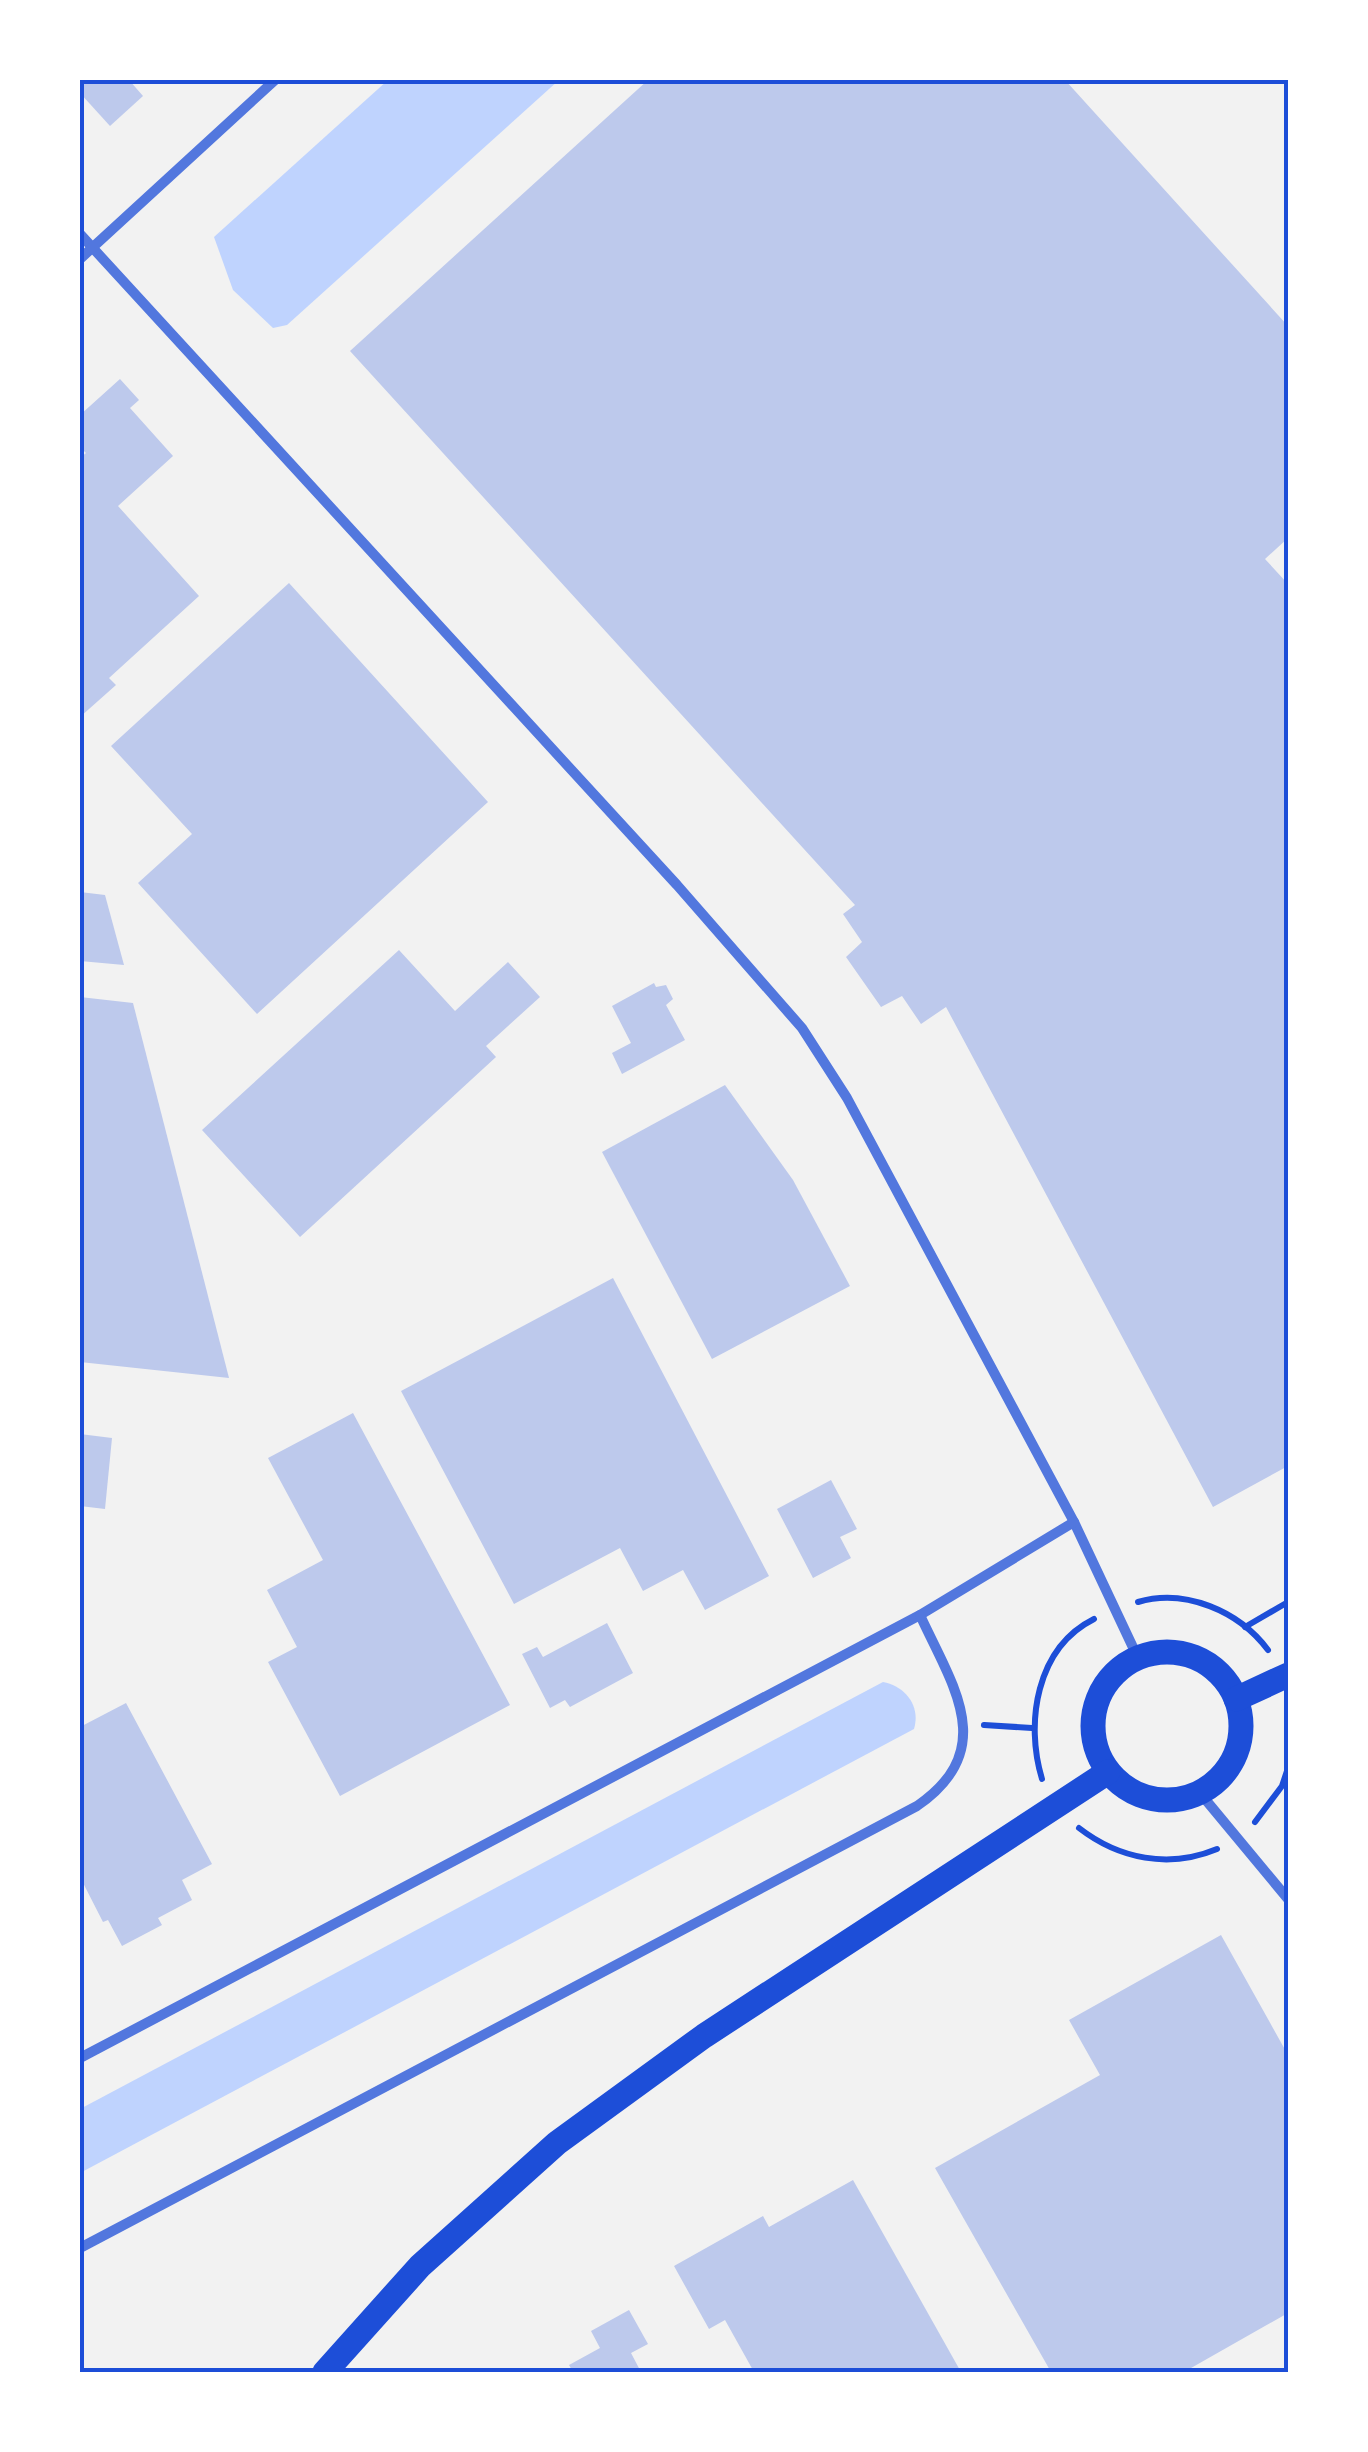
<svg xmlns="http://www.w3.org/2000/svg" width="1368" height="2452" viewBox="0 0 1368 2452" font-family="'Golos Text',sans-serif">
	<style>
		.water { fill: #bfd3fe }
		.building { fill: #bdc9ec }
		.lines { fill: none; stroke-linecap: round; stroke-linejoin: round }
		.path { stroke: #1d4ed8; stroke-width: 6 }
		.minor { stroke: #5277de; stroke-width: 10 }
		.primary { stroke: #1d4ed8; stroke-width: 25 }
		.neatline { fill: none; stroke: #1d4ed8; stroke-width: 4 }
	</style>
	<rect width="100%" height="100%" fill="#f2f2f2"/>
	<g class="water">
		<polygon points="388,80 559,80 287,325 273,328 233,290 214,237"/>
		<path d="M883,1682C905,1686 921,1706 914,1729L80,2173V2109Z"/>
	</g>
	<g class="building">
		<polygon points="80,80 129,80 143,96 110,126 80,93"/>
		<polygon points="648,80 1065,80 1288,326 1288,538 1265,559 1288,584 1288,1466 1213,1507 946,1007 921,1024 902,996 881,1007 846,957 862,942 843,914 855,905 350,351"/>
		<polygon points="120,379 139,400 130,408 173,456 118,506 199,596 109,678 116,685 80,717 80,458 86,453 80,447 80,415"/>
		<polygon points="289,583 488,802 257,1014 138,883 192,834 111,746"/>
		<polygon points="80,892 105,895 124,965 80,961"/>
		<polygon points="399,950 455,1011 508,962 540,997 486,1046 496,1057 300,1237 202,1130"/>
		<polygon points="654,983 656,987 666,985 673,999 666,1005 685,1040 622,1074 612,1053 631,1043 612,1006"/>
		<polygon points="80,997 133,1003 229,1378 80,1362"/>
		<polygon points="725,1085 793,1180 850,1286 712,1359 602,1152"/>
		<polygon points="613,1278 769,1576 705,1610 683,1570 643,1591 620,1548 514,1604 401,1391"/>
		<polygon points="353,1413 510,1705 340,1796 268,1662 297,1647 267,1590 323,1560 268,1458"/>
		<polygon points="80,1434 112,1438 105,1509 80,1506"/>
		<polygon points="831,1480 857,1529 840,1537 851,1558 813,1578 777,1509"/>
		<polygon points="607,1623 633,1673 570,1707 565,1700 550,1708 522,1654 537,1647 543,1657"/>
		<polygon points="126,1703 212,1864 182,1880 192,1900 158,1918 162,1925 122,1946 108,1920 103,1922 80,1877 80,1727"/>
		<polygon points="1221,1935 1288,2055 1288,2313 1184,2372 1051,2372 935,2168 1100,2075 1069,2020"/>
		<polygon points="853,2180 961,2372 754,2372 725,2320 709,2329 674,2266 763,2216 769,2227"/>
		<polygon points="629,2310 648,2344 631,2353 641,2372 573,2372 569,2365 600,2348 591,2331"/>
	</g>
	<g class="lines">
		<g class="path">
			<path d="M1138,1602C1185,1588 1239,1611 1268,1650"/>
			<polyline points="1245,1627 1288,1602"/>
			<polyline points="984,1725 1032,1728"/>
			<path d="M1042,1779C1025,1723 1036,1648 1094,1619"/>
			<polyline points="1255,1822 1282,1786 1288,1768"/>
			<path d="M1079,1828C1119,1859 1169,1869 1217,1849"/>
		</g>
		<g class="minor">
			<polyline points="80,234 677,885 802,1028 847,1098 1074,1522 1138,1658"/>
			<polyline points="80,259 275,80"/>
			<polyline points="1200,1793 1288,1899"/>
			<polyline points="80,2058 920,1615 1074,1522"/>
			<path d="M80,2248L917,1806C1000,1749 952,1685 920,1615"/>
		</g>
		<g class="primary">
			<circle cx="1167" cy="1726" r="74"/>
			<polyline points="1236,1699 1288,1675"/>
			<polyline points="325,2372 420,2266 557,2143 704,2036 1108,1772"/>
		</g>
	</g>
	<rect width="1368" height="2452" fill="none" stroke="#ffffff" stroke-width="165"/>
	<rect x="82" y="82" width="1204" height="2288" class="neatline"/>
</svg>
